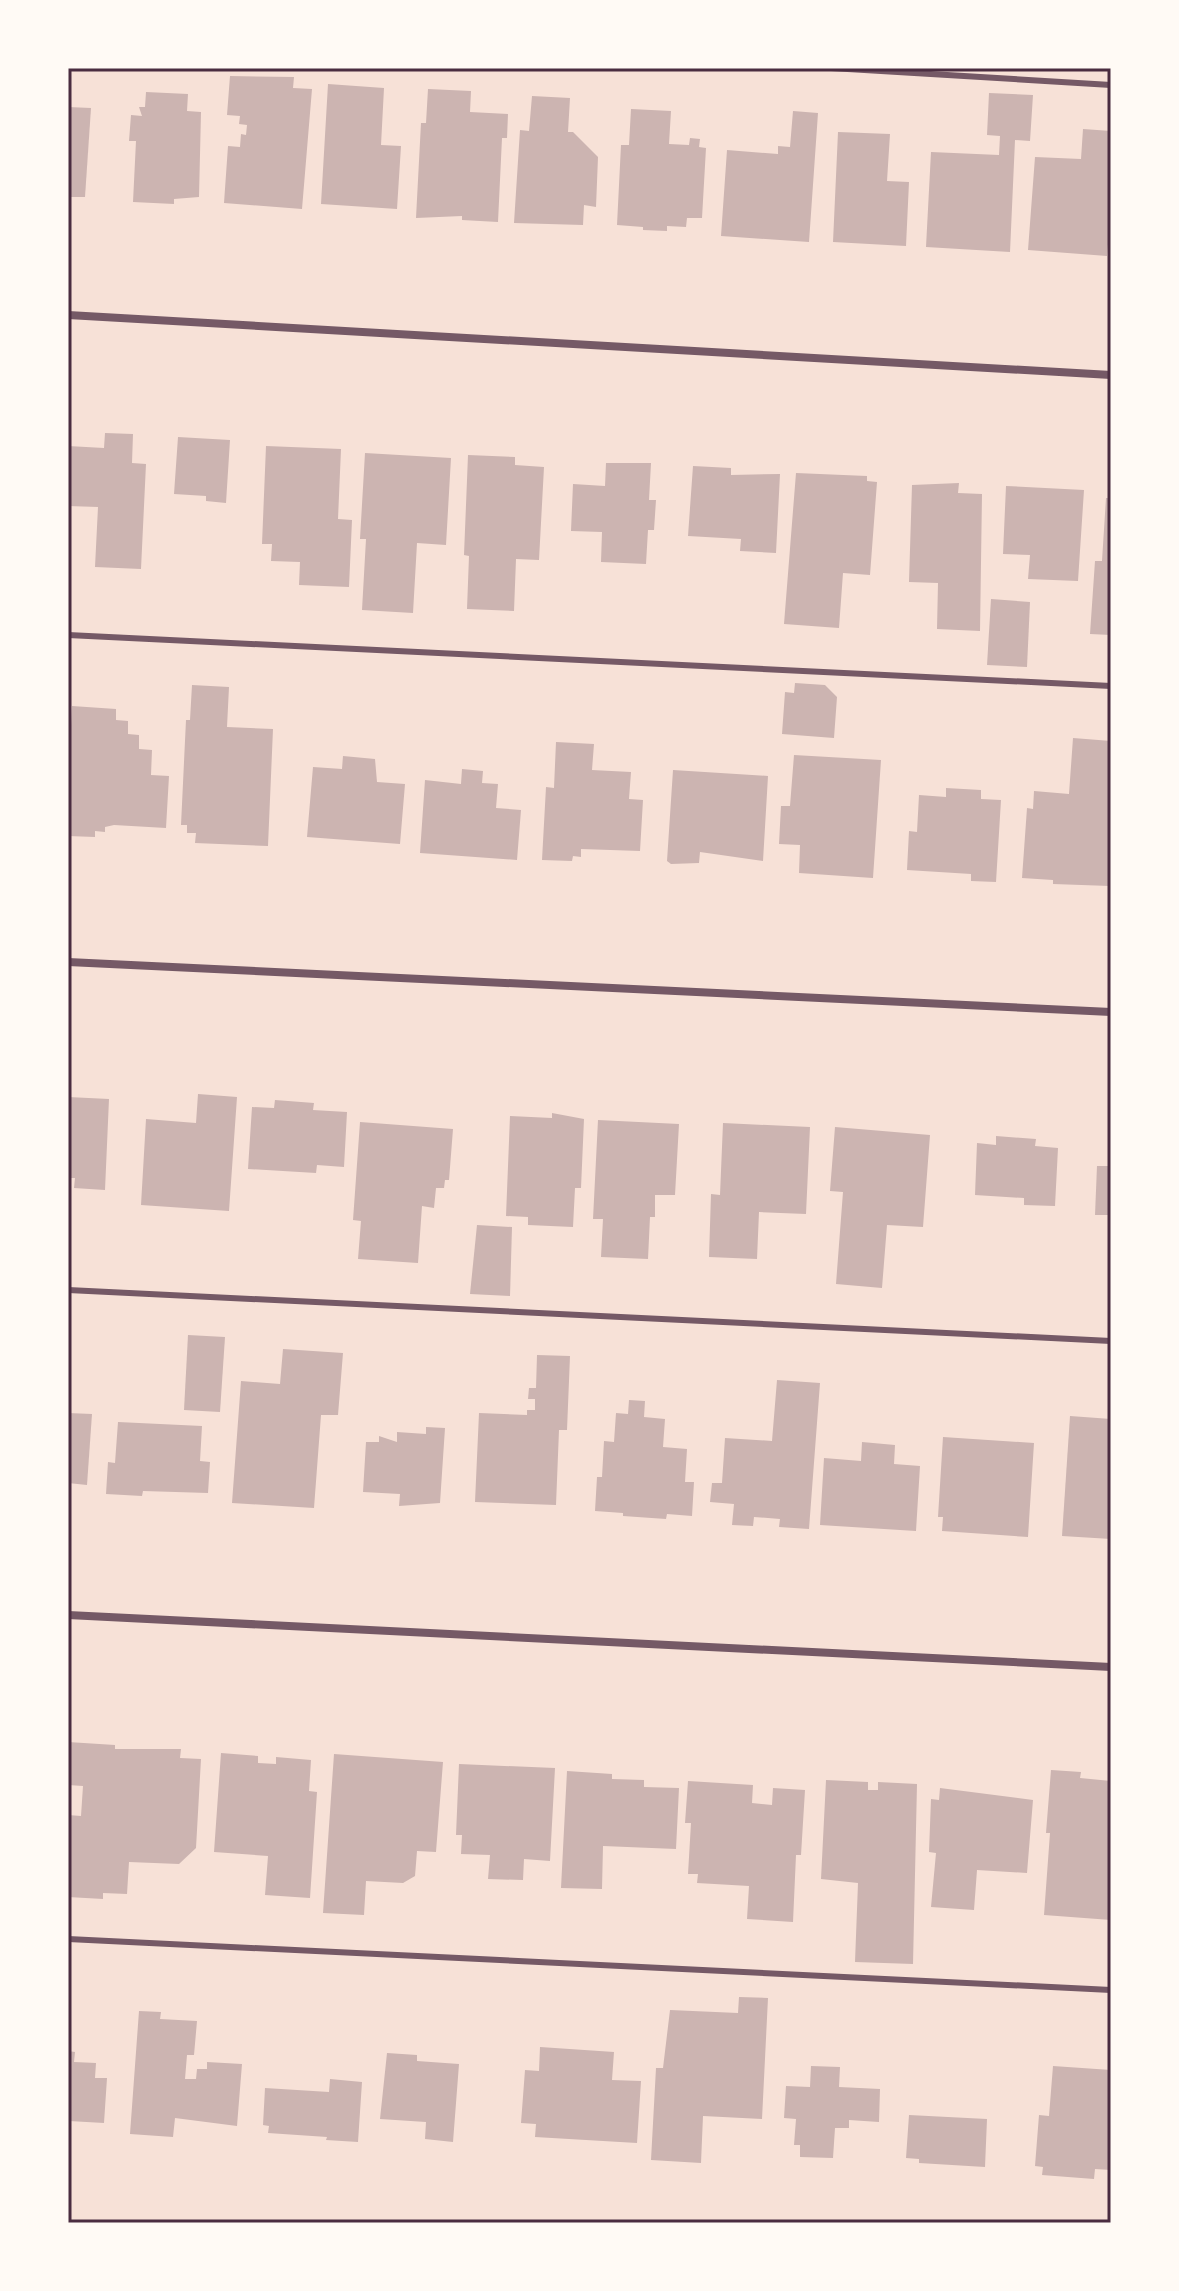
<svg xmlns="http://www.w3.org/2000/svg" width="1179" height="2291" viewBox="0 0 1179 2291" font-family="Bitter,serif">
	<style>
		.building { fill: #ccb4b1 }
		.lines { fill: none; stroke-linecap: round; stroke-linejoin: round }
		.service { stroke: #755966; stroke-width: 6 }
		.minor { stroke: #755966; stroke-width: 8 }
		.neatline { fill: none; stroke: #4a2c40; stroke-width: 3 }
	</style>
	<rect width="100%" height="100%" fill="#f7e1d7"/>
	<g class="building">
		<polygon points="230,76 294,77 293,88 312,89 302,209 224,203 228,146 240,147 241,134 246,135 247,125 239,124 240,116 227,115"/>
		<polygon points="328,84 384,88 381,145 401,146 397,209 321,204"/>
		<polygon points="428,89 471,91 470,112 508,114 507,138 502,138 498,222 462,220 462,216 416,218 421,123 426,123"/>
		<polygon points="146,92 188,94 187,111 201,112 199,197 174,199 174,204 133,202 136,141 129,141 131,115 142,116 139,107 145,107"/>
		<polygon points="989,93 1033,95 1030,141 1015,140 1010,252 926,247 931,152 999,155 1000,136 987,135"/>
		<polygon points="532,96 570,98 568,132 573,132 598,157 596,207 584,205 583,225 514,223 520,130 529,131"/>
		<polygon points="68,107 91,108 85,197 68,197"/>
		<polygon points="631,109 671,111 669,144 689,145 690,138 700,139 699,147 706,148 702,218 687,218 686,227 667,226 667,231 643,230 643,227 617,225 621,145 629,145"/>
		<polygon points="793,111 818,113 809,242 721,236 727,150 778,154 778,146 790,147"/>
		<polygon points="1083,129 1111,131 1111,209 1107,256 1028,250 1035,157 1081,159"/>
		<polygon points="838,132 890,134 887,181 909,182 906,246 833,242"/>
		<polygon points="105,433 133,434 132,463 146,464 141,569 95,567 98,507 68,506 68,446 104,448"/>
		<polygon points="178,437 230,440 226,503 206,501 206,496 174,494"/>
		<polygon points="266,446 341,449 338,519 352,520 349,587 299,585 300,562 271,561 272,544 262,544"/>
		<polygon points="365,453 451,458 446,545 417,543 413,613 362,610 366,539 360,539"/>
		<polygon points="468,455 515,457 515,465 544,467 539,560 516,559 514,611 467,609 469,556 464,555"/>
		<polygon points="606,463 651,463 649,500 656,500 654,530 648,530 646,564 601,562 602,532 571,531 573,484 605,486"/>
		<polygon points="693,466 731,468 731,475 780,474 776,553 740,551 741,539 688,536"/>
		<polygon points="796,473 867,476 867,481 877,482 870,575 843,573 839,628 784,624"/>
		<polygon points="959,483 958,493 982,494 980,631 937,629 938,583 909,582 912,485"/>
		<polygon points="1006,486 1084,490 1078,581 1028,579 1030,555 1003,554"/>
		<polygon points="1106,498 1111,498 1111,635 1090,634 1095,561 1102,561"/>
		<polygon points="991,599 1030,602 1027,667 987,665"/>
		<polygon points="795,683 825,685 837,697 834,738 782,734 785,692 794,693"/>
		<polygon points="192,685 229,687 227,727 273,729 268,846 195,843 196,833 187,833 187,825 181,825 186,720 190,720"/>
		<polygon points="72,706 116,709 116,720 128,721 128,734 139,735 139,749 152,750 151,775 169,776 166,828 114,825 105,827 105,832 95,831 95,837 68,836 68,784"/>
		<polygon points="1073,738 1111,741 1110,886 1053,884 1053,880 1022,878 1027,808 1033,809 1034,791 1069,794"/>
		<polygon points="556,742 594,744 592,770 631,772 629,799 643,800 640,851 581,849 581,857 573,856 572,861 542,860 546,787 554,788"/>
		<polygon points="794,755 881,760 873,878 799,873 800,845 779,844 781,806 790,806"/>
		<polygon points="343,756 375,759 377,782 405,784 400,844 307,837 313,767 342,769"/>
		<polygon points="462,769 483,771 482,783 498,784 496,808 521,810 517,860 420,853 425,780 461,784"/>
		<polygon points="673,770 768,776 763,861 700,852 699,863 671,864 667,861"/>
		<polygon points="946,788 981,790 981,799 1001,800 996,882 971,881 971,874 907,870 909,831 917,832 919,795 946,797"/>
		<polygon points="198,1094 237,1097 229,1211 141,1205 146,1119 196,1123"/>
		<polygon points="68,1097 109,1099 105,1190 74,1188 75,1178 68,1178"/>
		<polygon points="275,1100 314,1103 313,1110 347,1112 344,1167 317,1165 316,1173 248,1169 252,1107 274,1108"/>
		<polygon points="552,1113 584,1119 581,1188 575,1188 573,1227 528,1225 528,1217 506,1216 510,1116 552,1118"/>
		<polygon points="598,1120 679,1124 675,1195 655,1195 655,1217 650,1217 648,1259 601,1257 603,1219 593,1219"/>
		<polygon points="360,1122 453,1129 449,1180 445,1180 444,1188 436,1188 434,1208 422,1206 418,1263 358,1259 361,1221 353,1220"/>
		<polygon points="723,1123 810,1127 806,1214 759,1212 757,1259 709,1257 711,1194 720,1195"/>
		<polygon points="835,1127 930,1135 923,1227 887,1225 882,1288 836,1284 843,1192 830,1191"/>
		<polygon points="996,1136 1036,1139 1035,1146 1058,1148 1055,1206 1024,1205 1024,1198 975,1195 977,1143 996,1145"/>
		<polygon points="1097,1166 1111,1166 1111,1215 1095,1215"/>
		<polygon points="477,1225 512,1227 510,1296 470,1294"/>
		<polygon points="188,1335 225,1337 220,1412 184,1410"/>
		<polygon points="283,1349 343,1353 338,1415 321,1415 314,1508 232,1503 241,1381 280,1384"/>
		<polygon points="537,1355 570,1356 567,1430 559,1430 556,1505 475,1502 479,1413 527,1415 527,1410 535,1410 535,1399 528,1399 529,1388 536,1388"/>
		<polygon points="777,1380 820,1383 809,1529 779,1527 780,1519 754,1517 753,1526 732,1525 734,1504 710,1502 712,1483 722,1483 725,1438 772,1441"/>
		<polygon points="629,1400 645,1401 644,1417 665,1419 663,1447 687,1449 685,1482 694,1482 692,1516 667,1514 666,1519 623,1516 623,1513 595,1511 597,1477 602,1477 604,1441 614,1442 616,1413 628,1414"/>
		<polygon points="68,1413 92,1414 87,1485 68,1483"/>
		<polygon points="1070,1416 1111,1419 1111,1539 1062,1536"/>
		<polygon points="118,1422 202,1426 200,1461 210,1462 208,1493 143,1491 142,1496 106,1494 108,1462 115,1463"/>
		<polygon points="426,1427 445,1428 440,1503 399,1506 400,1494 363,1492 366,1442 379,1442 379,1436 397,1442 397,1432 426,1434"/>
		<polygon points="943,1437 1034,1443 1028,1537 942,1531 943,1517 938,1517"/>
		<polygon points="862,1442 895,1445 894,1464 920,1466 916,1531 820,1525 824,1458 861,1461"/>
		<polygon points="68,1742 115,1745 115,1749 181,1749 180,1758 201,1759 196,1848 179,1864 129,1862 127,1894 103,1893 103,1899 68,1897 68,1815 81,1816 83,1786 68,1785"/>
		<polygon points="221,1753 258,1756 258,1763 276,1764 276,1757 311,1760 309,1791 317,1792 310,1898 265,1895 268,1856 214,1852"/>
		<polygon points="334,1754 443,1762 436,1852 417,1851 415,1876 403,1883 366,1881 364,1915 323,1913"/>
		<polygon points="459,1764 555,1768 550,1861 524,1859 523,1880 488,1879 490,1855 461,1854 462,1835 456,1835"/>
		<polygon points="1051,1770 1081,1772 1080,1778 1111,1781 1111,1920 1044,1915 1050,1833 1046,1833"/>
		<polygon points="567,1771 612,1774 612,1779 644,1780 644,1787 679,1788 676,1849 603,1846 602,1889 561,1888"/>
		<polygon points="826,1780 868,1782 868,1790 878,1790 878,1782 917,1784 913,1964 855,1962 858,1883 821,1879"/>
		<polygon points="688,1781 753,1785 752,1803 772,1805 773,1788 805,1790 801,1855 796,1855 793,1922 747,1919 749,1886 697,1883 698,1874 688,1874 691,1823 685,1823"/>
		<polygon points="940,1788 1033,1800 1027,1873 977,1870 974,1910 931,1907 936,1853 929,1852 931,1799 939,1800"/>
		<polygon points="739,1997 768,1998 762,2119 703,2116 701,2163 651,2160 656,2068 663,2068 670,2010 738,2013"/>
		<polygon points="139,2011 161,2012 160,2019 197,2021 194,2055 187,2055 185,2079 196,2079 197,2069 207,2069 207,2062 242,2064 237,2126 175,2118 173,2137 130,2134"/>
		<polygon points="540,2047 614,2052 612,2080 641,2081 637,2143 535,2137 536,2124 521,2123 525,2070 539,2071"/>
		<polygon points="68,2051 75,2052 74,2062 96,2063 95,2078 107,2078 104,2123 69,2121"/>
		<polygon points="387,2053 417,2055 417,2061 459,2064 453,2142 425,2139 426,2122 380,2119"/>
		<polygon points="811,2066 840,2067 839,2087 880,2089 879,2122 849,2120 849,2128 835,2128 833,2158 800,2157 800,2145 794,2145 796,2119 784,2118 786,2086 810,2087"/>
		<polygon points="1053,2066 1111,2070 1111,2170 1095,2169 1094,2179 1042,2175 1043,2167 1035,2166 1039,2115 1049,2116"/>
		<polygon points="330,2079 362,2082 358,2142 326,2140 327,2137 268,2133 269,2126 263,2125 265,2088 329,2092"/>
		<polygon points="909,2115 987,2119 985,2167 919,2163 919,2159 906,2158"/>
	</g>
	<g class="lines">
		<g class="service">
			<polyline points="831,68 1111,85"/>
			<polyline points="68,635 1111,686"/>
			<polyline points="68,1290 1111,1341"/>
			<polyline points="68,1939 1111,1990"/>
		</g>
		<g class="minor">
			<polyline points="68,315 1111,375"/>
			<polyline points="68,962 1111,1012"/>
			<polyline points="68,1615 1111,1667"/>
		</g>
	</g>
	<rect width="1179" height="2291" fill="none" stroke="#fffaf5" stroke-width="140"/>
	<rect x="70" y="70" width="1039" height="2151" class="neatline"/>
</svg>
